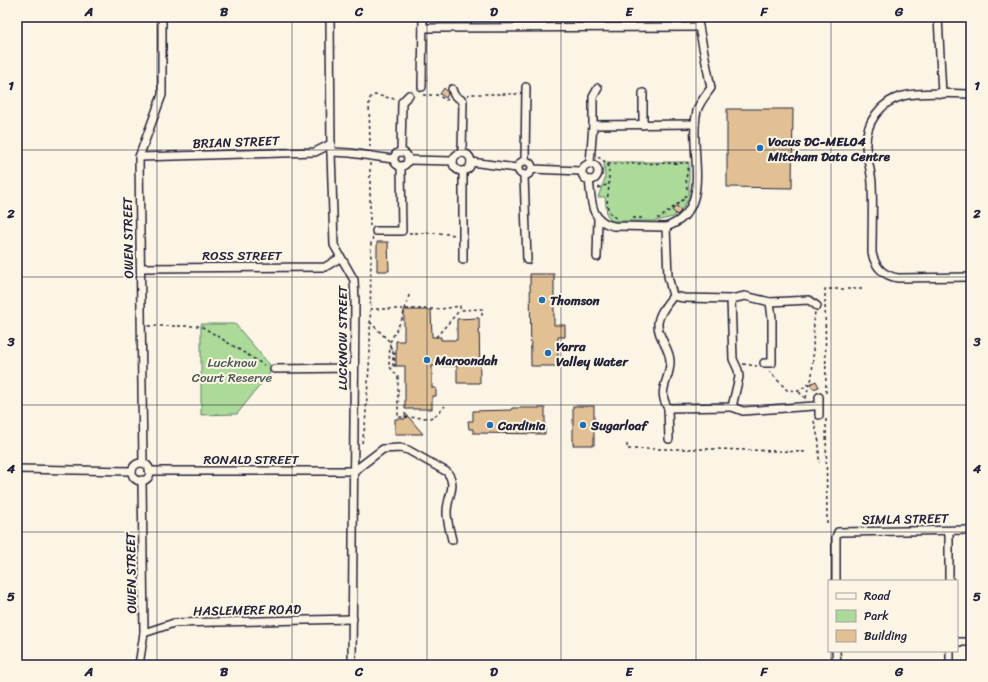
<svg xmlns="http://www.w3.org/2000/svg" width="988" height="682" viewBox="0 0 988 682" font-family="Sriracha,sans-serif">
	<style>
		.green { fill: #abda99; stroke: #667e6a }
		.building { fill: #e1c194; stroke: #22223b }
		.lines { fill: none; stroke-linecap: round; stroke-linejoin: round }
		.minor-casing { stroke: #22223b; stroke-width: 10 }
		.path { stroke: #22223b; stroke-width: 1.5; stroke-dasharray: 3 3; stroke-linecap: butt }
		.minor { stroke: #fcf5e5; stroke-width: 7 }
		.grid { fill: none; stroke: #22223b; stroke-width: 1; stroke-opacity: 0.55 }
		.poi-dot { fill: #1f6fb2; stroke: #fcf5e5; stroke-width: 1.5 }
		.labels { text-anchor: middle; dominant-baseline: central; stroke-width: 4; stroke-linejoin: round; paint-order: stroke }
		.poi-label { font-size: 13px; font-weight: bold; fill: #22223b; stroke: #fcf5e5; text-anchor: start }
		.street-label { font-size: 13px; fill: #22223b; stroke: #fcf5e5 }
		.park-label { font-size: 13px; fill: #4b5957; stroke: #fcf5e5 }
		.neatline { fill: none; stroke: #22223b; stroke-width: 1.5 }
		.grid-label { font-size: 13px; text-anchor: middle; font-weight: bold; fill: #22223b }
	</style>
	<rect width="100%" height="100%" fill="#fcf5e5"/>
	<filter id="ink" filterUnits="userSpaceOnUse"><feTurbulence type="fractalNoise" baseFrequency=".025" numOctaves="2"/><feDisplacementMap in="SourceGraphic" scale="8" xChannelSelector="R" yChannelSelector="G"/><feConvolveMatrix kernelMatrix="1 2 1 2 8 2 1 2 1" color-interpolation-filters="sRGB"/></filter>
	<g filter="url(#ink)">
		<g class="green">
			<polygon points="604,162 689,162 689,197 682,209 673,217 656,221 611,221 607,215 605,197 598,197 605,178"/>
			<polygon points="201,324 235,324 270,365 270,373 237,414 201,415"/>
		</g>
		<g class="building">
			<polygon points="444,88 447,91 448,94 446,98 440,94"/>
			<polygon points="727,109 793,109 792,188 727,187"/>
			<polygon points="677,206 681,211 677,215 672,210"/>
			<polygon points="377,242 388,242 389,271 377,271"/>
			<polygon points="530,274 554,274 554,325 565,325 565,337 558,337 558,366 531,366"/>
			<polygon points="404,310 431,310 432,337 441,337 441,340 457,340 457,319 479,318 480,383 457,383 457,366 432,366 432,388 436,388 436,396 432,396 432,409 405,409 405,366 396,366 396,341 404,341"/>
			<polygon points="816,381 819,387 813,389 810,384"/>
			<rect x="573" y="406" width="21" height="39"/>
			<polygon points="512,408 545,408 545,434 473,433 473,429 469,429 468,421 473,421 473,411 511,410"/>
			<polygon points="405,413 423,434 395,434 395,419 405,419"/>
		</g>
		<g class="lines">
			<defs>
				<g id="minor">
					<polyline points="330,17 331,152 334,245 354,280 355,301 352,665"/>
					<polyline points="938,17 942,94"/>
					<polyline points="423,28 699,27"/>
					<polyline points="422,87 423,17"/>
					<polyline points="452,89 454,95 463,101 462,153"/>
					<polyline points="643,93 643,125"/>
					<path d="M971,94C952,94 921,91 903,96C881,101 865,123 866,146C867,158 871,170 872,183C873,206 872,230 872,253C875,267 884,276 898,278L971,277"/>
					<polyline points="593,125 695,124"/>
					<circle cx="401" cy="159" r="7"/>
					<polyline points="331,152 350,153 393,159"/>
					<polyline points="401,152 402,102 409,95"/>
					<circle cx="462" cy="162" r="9"/>
					<polyline points="139,157 315,152 331,144"/>
					<polyline points="408,160 453,161"/>
					<polyline points="525,160 526,87"/>
					<circle cx="525" cy="168" r="7"/>
					<polyline points="471,162 517,168"/>
					<polyline points="590,163 593,125 593,97 598,88"/>
					<circle cx="590" cy="172" r="8"/>
					<polyline points="532,169 581,171"/>
					<polyline points="524,175 527,260"/>
					<path d="M589,180C592,200 589,220 613,226L666,227C716,210 687,149 697,111C699,103 706,95 711,88L697,17"/>
					<path d="M666,227L668,276L673,296C667,304 659,313 658,323C657,337 670,348 670,361C671,379 656,390 668,408L732,407L739,377L738,370L733,359L731,299"/>
					<polyline points="376,231 402,231 401,167"/>
					<polyline points="597,257 598,219"/>
					<polyline points="463,260 463,171"/>
					<polyline points="141,268 325,267 340,258"/>
					<polyline points="673,296 684,298 731,299 745,296 770,302 809,300 817,306"/>
					<polyline points="764,363 772,363 772,318 770,302"/>
					<polyline points="274,369 354,368"/>
					<polyline points="732,407 743,411 814,406"/>
					<polyline points="668,408 669,439"/>
					<polyline points="819,415 819,397"/>
					<polyline points="143,463 139,157 162,95 162,17"/>
					<circle cx="141" cy="472" r="9"/>
					<polyline points="17,469 132,471"/>
					<path d="M149,471H354L383,449L400,448L408,450L447,472C458,486 447,496 447,512C447,522 450,531 452,540"/>
					<polyline points="949,531 949,581"/>
					<polyline points="836,581 836,537 838,532 971,530"/>
					<polyline points="144,633 174,623 353,619"/>
					<polyline points="957,642 971,642"/>
					<polyline points="836,651 837,665"/>
					<polyline points="950,651 950,665"/>
					<polyline points="139,665 144,633 142,480"/>
				</g>
			</defs>
			<use href="#minor" class="minor-casing"/>
			<g class="path">
				<polyline points="423,95 437,95 446,100 448,99"/>
				<polyline points="467,96 470,94 518,94"/>
				<polyline points="370,147 369,100 371,97 375,95 395,99"/>
				<polyline points="598,157 608,164 688,163"/>
				<polyline points="370,163 370,227"/>
				<path d="M608,164C609,170 609,177 609,183C609,196 602,210 616,218"/>
				<polyline points="598,188 609,184"/>
				<polyline points="687,189 686,179 688,167"/>
				<polyline points="633,218 645,218"/>
				<polyline points="657,218 660,218 684,199 686,195"/>
				<polyline points="409,233 439,233 455,235"/>
				<polyline points="370,309 441,309 460,306 460,310 482,309 482,318"/>
				<polyline points="370,322 390,342 389,366 398,377 398,417 430,418 436,415 445,406"/>
				<polyline points="148,326 201,326 264,365"/>
				<polyline points="436,337 460,310"/>
				<polyline points="390,342 402,319 410,292"/>
				<polyline points="390,346 393,351 393,367 395,367 394,354 396,353"/>
				<polyline points="743,364 757,366"/>
				<polyline points="769,371 787,390 798,391 809,384"/>
				<polyline points="799,392 806,399"/>
				<polyline points="826,393 825,289 862,289"/>
				<polyline points="806,398 809,384 812,378 813,356 814,353 813,350 814,319 815,312"/>
				<polyline points="826,419 827,523"/>
				<polyline points="814,421 819,442 819,463"/>
				<polyline points="362,443 365,426 370,352 371,242 373,238"/>
				<polyline points="627,444 627,449 717,449 807,452"/>
			</g>
			<use href="#minor" class="minor"/>
		</g>
	</g>
	<path class="grid" d="M157,17V665M292,17V665M427,17V665M561,17V665M696,17V665M831,17V581M17,150H971M17,277H971M17,405H971M17,532H971M831,651V665"/>
	<g class="poi-dot">
		<circle cx="760" cy="148" r="4"/>
		<circle cx="542" cy="300" r="4"/>
		<circle cx="548" cy="353" r="4"/>
		<circle cx="427" cy="360" r="4"/>
		<circle cx="490" cy="425" r="4"/>
		<circle cx="583" cy="425" r="4"/>
	</g>
	<g class="labels">
		<g class="poi-label">
			<text x="768" y="141">Vocus DC-MEL04<tspan x="768" dy="15">Mitcham Data Centre</tspan></text>
			<text x="550" y="300">Thomson</text>
			<text x="556" y="346">Yarra<tspan x="556" dy="15">Valley Water</tspan></text>
			<text x="435" y="360">Maroondah</text>
			<text x="498" y="425">Cardinia</text>
			<text x="591" y="425">Sugarloaf</text>
		</g>
		<g class="street-label">
			<text transform="translate(236 142) rotate(-2)">BRIAN STREET</text>
			<text transform="translate(128 238) rotate(-91)">OWEN STREET</text>
			<text x="242" y="255">ROSS STREET</text>
			<text transform="translate(342 338) rotate(-90)">LUCKNOW STREET</text>
			<text x="251" y="459">RONALD STREET</text>
			<text transform="translate(905 519) rotate(-1)">SIMLA STREET</text>
			<text transform="translate(131 573) rotate(-91)">OWEN STREET</text>
			<text transform="translate(247 610) rotate(-1)">HASLEMERE ROAD</text>
		</g>
		<g class="park-label">
			<text x="232" y="362">Lucknow<tspan x="232" dy="15">Court Reserve</tspan></text>
		</g>
	</g>
	<rect width="988" height="682" fill="none" stroke="#fcf5e5" stroke-width="44"/>
	<rect x="828" y="580" width="130" height="72" fill="#fcf5e5" stroke="#a5a1a1"/>
	<rect x="836" y="593" width="20" height="6" fill="#fcf5e5" stroke="#a5a1a1"/>
	<text x="864" y="600" font-size="12" fill="#22223b">Road</text>
	<rect x="836" y="610" width="20" height="12" fill="#abda99" stroke="#a5a1a1"/>
	<text x="864" y="620" font-size="12" fill="#22223b">Park</text>
	<rect x="836" y="630" width="20" height="12" fill="#e1c194" stroke="#a5a1a1"/>
	<text x="864" y="640" font-size="12" fill="#22223b">Building</text>
	<rect x="22" y="22" width="944" height="638" class="neatline"/>
	<g class="grid-label">
		<text x="89" y="16">A</text>
		<text x="224" y="16">B</text>
		<text x="359" y="16">C</text>
		<text x="494" y="16">D</text>
		<text x="629" y="16">E</text>
		<text x="764" y="16">F</text>
		<text x="899" y="16">G</text>
		<text x="11" y="90">1</text>
		<text x="977" y="90">1</text>
		<text x="11" y="218">2</text>
		<text x="977" y="218">2</text>
		<text x="11" y="346">3</text>
		<text x="977" y="346">3</text>
		<text x="11" y="473">4</text>
		<text x="977" y="473">4</text>
		<text x="11" y="601">5</text>
		<text x="977" y="601">5</text>
		<text x="89" y="676">A</text>
		<text x="224" y="676">B</text>
		<text x="359" y="676">C</text>
		<text x="494" y="676">D</text>
		<text x="629" y="676">E</text>
		<text x="764" y="676">F</text>
		<text x="899" y="676">G</text>
	</g>
</svg>
